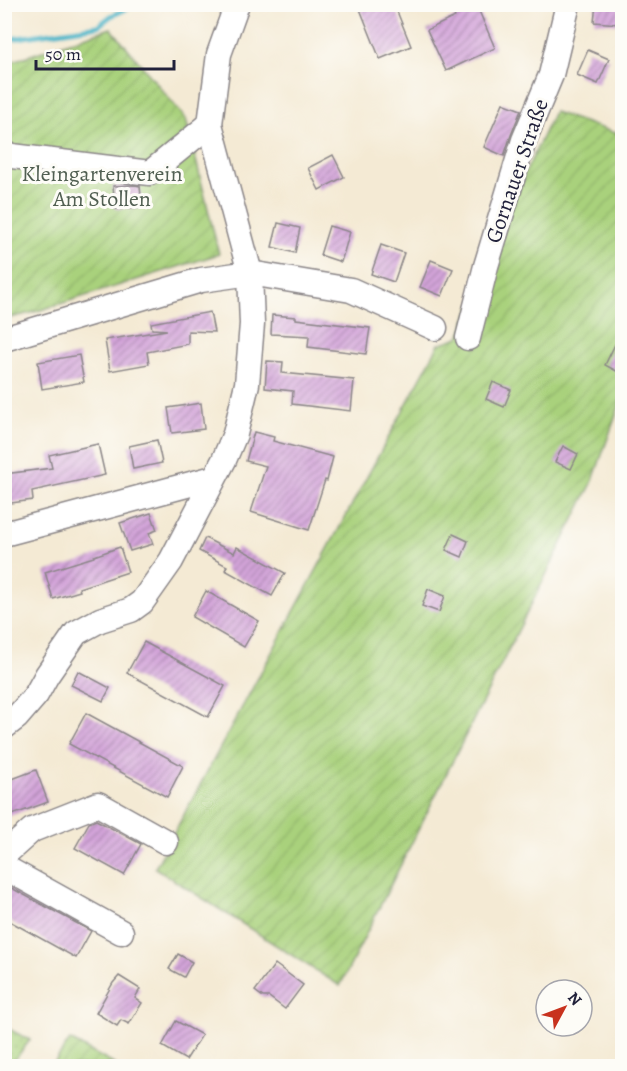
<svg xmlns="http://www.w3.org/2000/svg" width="627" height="1071" viewBox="0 0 627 1071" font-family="Alegreya,serif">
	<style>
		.grass { fill: url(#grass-dots); stroke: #667a5c; stroke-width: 1.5 }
		.garden { fill: url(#garden-furrows); stroke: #667a5c; stroke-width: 1.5 }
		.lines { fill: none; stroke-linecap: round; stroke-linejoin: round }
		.stream { stroke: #4bb5c8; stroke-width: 5 }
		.building { fill: url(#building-hatch) }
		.minor-casing { stroke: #8b8688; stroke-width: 27 }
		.minor { stroke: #fff; stroke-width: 24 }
		.labels { text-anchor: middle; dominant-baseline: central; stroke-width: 6; stroke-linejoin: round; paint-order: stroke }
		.street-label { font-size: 22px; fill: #22223b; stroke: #fdfcf7 }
		.park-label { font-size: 22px; fill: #515f52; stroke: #fdfcf7 }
	</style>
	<defs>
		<pattern id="grass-dots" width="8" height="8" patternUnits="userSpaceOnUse" patternTransform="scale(1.5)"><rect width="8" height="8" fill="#a9d17c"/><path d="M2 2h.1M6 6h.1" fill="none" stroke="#91b36c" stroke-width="1.8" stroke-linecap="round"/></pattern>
		<pattern id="garden-furrows" width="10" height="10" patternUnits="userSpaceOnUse" patternTransform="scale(1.5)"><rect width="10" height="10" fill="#a9d17c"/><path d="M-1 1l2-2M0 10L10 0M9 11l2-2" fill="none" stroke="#91b36c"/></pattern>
		<pattern id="building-hatch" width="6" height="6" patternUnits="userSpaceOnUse" patternTransform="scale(1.5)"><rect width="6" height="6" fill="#d3a4d9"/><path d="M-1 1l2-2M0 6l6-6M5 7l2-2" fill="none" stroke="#ab85b1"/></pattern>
	</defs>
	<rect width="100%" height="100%" fill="#fdfcf7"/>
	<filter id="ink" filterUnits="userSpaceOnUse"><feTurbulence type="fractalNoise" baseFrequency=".0167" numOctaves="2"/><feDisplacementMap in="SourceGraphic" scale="12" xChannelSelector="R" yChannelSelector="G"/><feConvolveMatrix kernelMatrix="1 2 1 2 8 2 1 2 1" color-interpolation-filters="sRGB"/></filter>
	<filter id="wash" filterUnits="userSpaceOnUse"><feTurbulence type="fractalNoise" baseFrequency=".008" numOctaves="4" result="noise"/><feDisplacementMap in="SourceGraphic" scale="24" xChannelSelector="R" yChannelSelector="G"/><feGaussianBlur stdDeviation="1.35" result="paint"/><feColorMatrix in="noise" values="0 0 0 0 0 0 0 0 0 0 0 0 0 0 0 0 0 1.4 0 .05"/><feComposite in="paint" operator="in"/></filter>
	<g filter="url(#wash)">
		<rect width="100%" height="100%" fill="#f4ead4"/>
		<polygon class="grass" points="5,1027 30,1040 10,1066 5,1066"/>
		<g class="garden">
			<polygon points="111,28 186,119 219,254 31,313 5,319 4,64"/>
			<polygon points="554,112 615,133 622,130 622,398 592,483 340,986 155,868 439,344 459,337 520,184"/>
			<polygon points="70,1040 117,1066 52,1066"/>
		</g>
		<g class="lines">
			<polyline class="stream" points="4,40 98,26 111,16 137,4"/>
		</g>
		<g id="blocks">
			<g class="building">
				<polygon points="358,4 394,4 411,46 380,59"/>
				<polygon points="449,4 476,4 495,48 446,71 427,30 455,17"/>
				<polygon points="596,4 620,4 619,24 594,22"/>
				<polygon points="588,50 609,59 598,84 577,75"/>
				<polygon points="503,103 521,110 511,135 504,156 484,147"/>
				<polygon points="333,155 344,177 319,190 308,168"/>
				<polygon points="135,185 140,186 142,207 115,209 113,186"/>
				<polygon points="278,223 300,228 295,253 272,247"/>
				<polygon points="329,226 350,232 341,262 320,255"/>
				<polygon points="381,245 404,253 394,282 371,274"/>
				<polygon points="431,260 453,269 442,296 420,287"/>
				<polygon points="210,312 214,332 188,331 188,344 147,352 149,364 110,371 105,340 167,330 152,329 151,323"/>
				<polygon points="272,315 296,317 296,319 370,328 366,354 308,347 309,336 271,334"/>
				<polygon points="622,330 622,374 605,365"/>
				<polygon points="79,355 84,382 42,389 38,362"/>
				<polygon points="267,361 283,362 282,373 354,380 351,411 292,404 293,391 265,388"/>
				<polygon points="493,382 511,390 504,407 486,399"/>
				<polygon points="201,403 204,429 172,433 168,408"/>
				<polygon points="254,432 274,437 273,441 333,457 327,481 325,480 309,530 251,512 266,466 246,461"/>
				<polygon points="157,440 162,463 133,469 129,446"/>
				<polygon points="98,444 105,475 32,491 33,500 4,504 4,474 52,468 49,455"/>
				<polygon points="563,446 578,454 571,469 555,462"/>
				<polygon points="151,513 157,530 149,533 153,544 130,551 120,523"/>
				<polygon points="453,534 468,541 462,557 446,550"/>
				<polygon points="205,538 234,553 237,547 285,573 272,596 225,570 227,566 199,551"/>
				<polygon points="120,547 128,572 79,588 80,591 53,599 45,572 94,557 94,556"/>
				<polygon points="428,589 445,596 439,612 422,606"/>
				<polygon points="206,591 259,621 244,647 192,617"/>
				<polygon points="144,642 225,686 208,717 127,673"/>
				<polygon points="78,671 110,688 103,701 71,685"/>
				<polygon points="86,713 183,766 167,797 69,744"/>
				<polygon points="36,770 48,802 4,818 4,782"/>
				<polygon points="96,820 141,844 124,875 75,848 89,823"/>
				<polygon points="4,884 91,931 76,958 4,918"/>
				<polygon points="178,954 192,962 184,977 169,969"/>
				<polygon points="275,964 303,985 285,1009 269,997 263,997 255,991"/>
				<polygon points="119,976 140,989 135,998 142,1003 129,1024 121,1020 117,1026 96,1013 113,983"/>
				<polygon points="176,1021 202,1035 186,1060 162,1046"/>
			</g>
		</g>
	</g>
	<g filter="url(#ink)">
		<use href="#blocks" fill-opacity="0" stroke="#8b8688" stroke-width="1.5"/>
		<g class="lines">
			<defs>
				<g id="minor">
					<polyline points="4,155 150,173 210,124"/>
					<polyline points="468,338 486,266 524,140 551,75 568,4"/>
					<polyline points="4,339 201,280 250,273 351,290 435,328"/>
					<polyline points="4,534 213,478"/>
					<polyline points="4,727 17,717 36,695 47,675 76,633 100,620 131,610 142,602 171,561 224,460 235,434 247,384 252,324 250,273 210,124 219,54 237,4"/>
					<polyline points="4,855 32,830 98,804 166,842"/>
					<polyline points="4,867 121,932"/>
				</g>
			</defs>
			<use href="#minor" class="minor-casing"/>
			<use href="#minor" class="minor"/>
		</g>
	</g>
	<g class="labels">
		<g class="street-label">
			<text transform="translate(517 171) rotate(-71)">Gornauer Straße</text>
		</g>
		<g class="park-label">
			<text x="102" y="174">Kleingartenverein<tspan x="102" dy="25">Am Stollen</tspan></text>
		</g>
	</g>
	<rect width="627" height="1071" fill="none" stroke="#fdfcf7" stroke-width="24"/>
	<g transform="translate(564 1008) rotate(49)"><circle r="28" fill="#fdfcf7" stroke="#a5a5ac" stroke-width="1.5"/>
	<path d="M0-4.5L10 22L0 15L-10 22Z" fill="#c8321e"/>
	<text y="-9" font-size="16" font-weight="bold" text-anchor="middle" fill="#22223b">N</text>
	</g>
	<path d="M36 60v9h138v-9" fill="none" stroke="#22223b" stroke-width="3"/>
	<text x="45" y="60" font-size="18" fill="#22223b" stroke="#fdfcf7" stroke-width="4.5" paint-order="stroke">50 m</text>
</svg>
